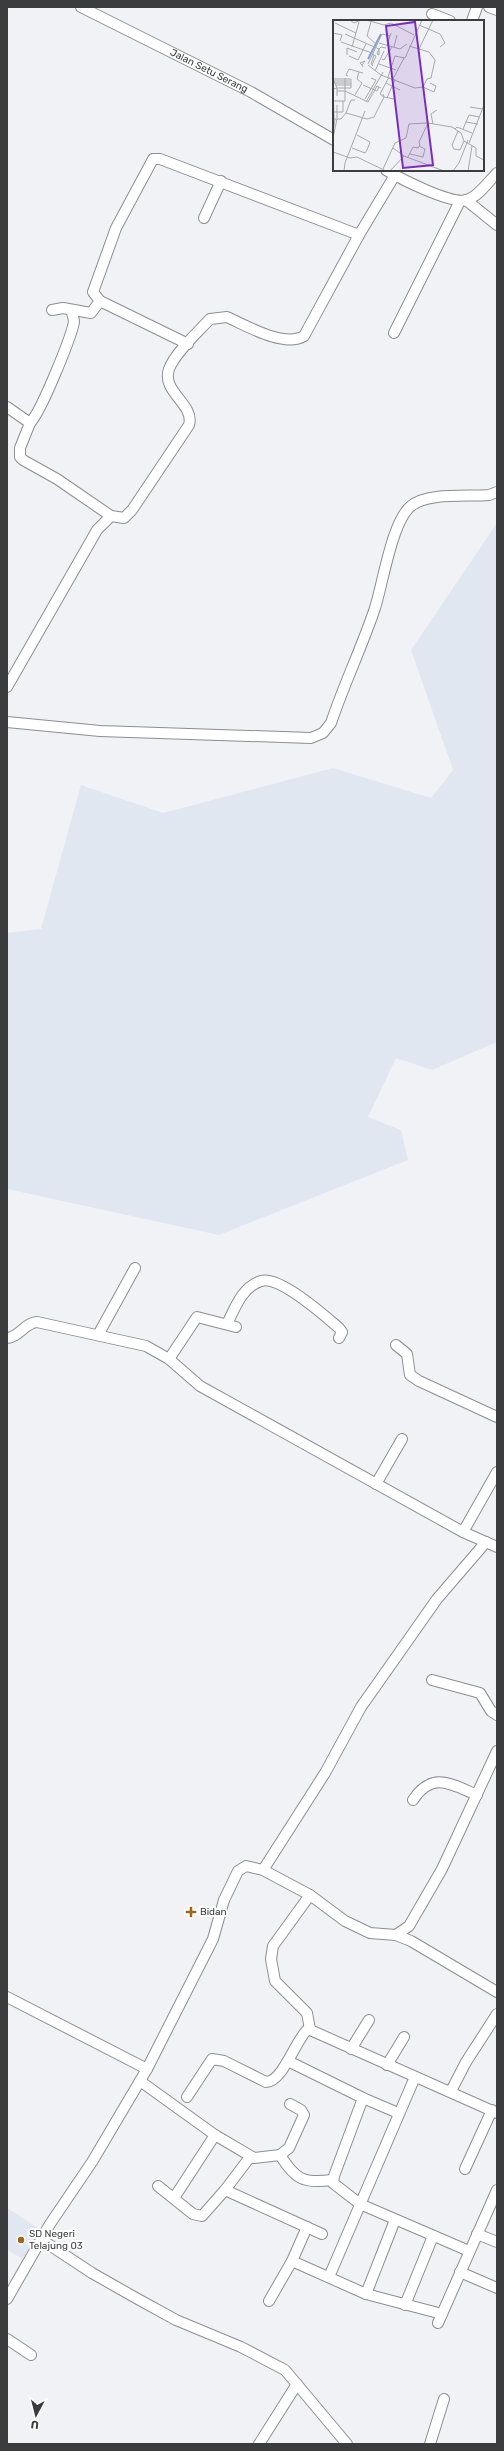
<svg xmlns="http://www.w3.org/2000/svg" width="504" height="2451" viewBox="0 0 504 2451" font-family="Rubik,sans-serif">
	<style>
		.built { fill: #e1e7f1 }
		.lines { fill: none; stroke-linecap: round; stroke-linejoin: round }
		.minor-casing { stroke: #8c8e92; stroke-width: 12 }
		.minor { stroke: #fff; stroke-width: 10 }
		.poi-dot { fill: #9a671d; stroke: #fff; stroke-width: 1.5 }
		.labels { text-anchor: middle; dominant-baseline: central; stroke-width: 4; stroke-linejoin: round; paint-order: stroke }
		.street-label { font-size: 10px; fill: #3b3c3d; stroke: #fff }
		.poi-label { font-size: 10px; fill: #3b3c3d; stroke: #fff; text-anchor: start }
		.inset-river { fill: none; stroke: #84a0d8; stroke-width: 2 }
		.inset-road { fill: none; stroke: #a8a9ac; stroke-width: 1 }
		.view { fill: #7b2cbf; fill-opacity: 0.15; stroke: #7b2cbf; stroke-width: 2 }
		.inset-edge { fill: none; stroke: #3b3c3d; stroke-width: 2 }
	</style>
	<rect width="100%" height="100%" fill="#f0f2f6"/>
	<g class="built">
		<polygon points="497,523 497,1042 432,1070 396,1058 368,1117 401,1130 408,1160 219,1235 7,1189 7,933 41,929 81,785 163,813 333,768 431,798 453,770 411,650"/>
		<polygon points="7,2208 41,2230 22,2259 7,2249"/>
	</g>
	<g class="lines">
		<defs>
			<g id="minor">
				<path id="s1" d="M81,7L251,92L334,140"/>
				<polyline points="489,7 497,10"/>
				<polyline points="432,14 450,21"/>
				<polyline points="472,21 477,7"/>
				<path d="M386,170C401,179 452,205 467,200C479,196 488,182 497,173"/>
				<polyline points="466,200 497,225"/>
				<polyline points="204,218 221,181"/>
				<polyline points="52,310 63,308 91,313 100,301"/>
				<polyline points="394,333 460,201"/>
				<polyline points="188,344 100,301 93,292 116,228 153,159 160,159 359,235"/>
				<polyline points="7,407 30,423 20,448 20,457 23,460 57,479 111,516"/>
				<path d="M30,423C41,412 71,338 74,322C74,318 72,313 71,310"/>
				<path d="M7,687L97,530L111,516L124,518L132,510L189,425C195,404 161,392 169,369C175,353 198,332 210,319L227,317C247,326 284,348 304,336L359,235L395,175"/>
				<path d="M7,722L100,731L311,738L323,733L331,723C344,684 362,647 375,608C383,583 392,521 411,506C428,492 468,497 489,495L497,492"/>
				<path d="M227,1324C235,1308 242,1287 261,1281C279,1275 325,1316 339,1328L342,1332L339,1338"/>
				<polyline points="98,1335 135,1268"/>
				<path d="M7,1338C20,1337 24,1323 37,1322L146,1346L169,1359L200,1386L463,1532L497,1547"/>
				<polyline points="396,1345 407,1354 410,1375 419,1381 497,1417"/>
				<polyline points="169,1359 197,1317 236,1327"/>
				<polyline points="376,1484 402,1439"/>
				<polyline points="463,1532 497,1472"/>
				<polyline points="432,1680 480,1693 491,1711 497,1715"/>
				<path d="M413,1800C432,1771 451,1784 477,1795"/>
				<polyline points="263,1870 325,1773 361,1707 437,1599 486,1542"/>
				<polyline points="310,1895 273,1946 271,1959 275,1981 307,2013 310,2029"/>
				<polyline points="396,1935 411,1941 497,1992"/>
				<polyline points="7,1997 147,2069"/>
				<polyline points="351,2049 369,2020"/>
				<polyline points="288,2061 363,2098 398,2113"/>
				<polyline points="387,2065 404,2037"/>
				<polyline points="140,2081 215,2135 254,2158 280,2155 289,2148 304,2115 301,2110 290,2104"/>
				<polyline points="451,2091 466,2062 497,2014"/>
				<path d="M187,2097L212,2059L224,2061L266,2082C283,2082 296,2039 308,2029L497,2113"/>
				<polyline points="363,2098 334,2176 333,2183 360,2204 469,2251"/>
				<path d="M280,2155C295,2179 303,2184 332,2180"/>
				<polyline points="465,2169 492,2110"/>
				<polyline points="158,2186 193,2214 202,2216 225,2190 250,2157"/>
				<polyline points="225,2190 322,2234"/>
				<polyline points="174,2198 215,2135"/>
				<polyline points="477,2234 497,2242"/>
				<polyline points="42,2240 92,2273 136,2298 176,2320 241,2347 285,2370 347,2444"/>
				<polyline points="292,2261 366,2294 442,2314"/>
				<polyline points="460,2272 497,2288"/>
				<polyline points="329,2277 415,2077"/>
				<polyline points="366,2294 395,2220"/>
				<polyline points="7,2299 50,2224 92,2162 147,2069 213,1939 224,1900 238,1871 246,1866 263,1870 310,1895 345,1921 370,1933 396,1935 409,1926 442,1869 497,1751"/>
				<polyline points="269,2301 292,2261 307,2227"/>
				<polyline points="405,2305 433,2236"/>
				<polyline points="438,2323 497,2190"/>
				<polyline points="7,2339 31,2355"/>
				<polyline points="259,2444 297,2384"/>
				<polyline points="430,2444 444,2399"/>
			</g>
		</defs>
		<use href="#minor" class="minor-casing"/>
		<use href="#minor" class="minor"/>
	</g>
	<g class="poi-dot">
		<path d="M189 1906h4v4h4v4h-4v4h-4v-4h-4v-4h4z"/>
		<circle cx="21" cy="2240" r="4"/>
	</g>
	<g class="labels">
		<g class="street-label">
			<text stroke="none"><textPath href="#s1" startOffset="143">Jalan Setu Serang</textPath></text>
		</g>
		<g class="poi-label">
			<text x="200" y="1912">Bidan</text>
			<text x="29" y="2234">SD Negeri<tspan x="29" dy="12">Telajung 03</tspan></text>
		</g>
	</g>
	<g transform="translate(333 20)">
		<rect width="151" height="151" fill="#f0f2f6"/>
		<path class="inset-river" d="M35,39L48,14"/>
		<path class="inset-road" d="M17,0L21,3L28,0M33,0L51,5L58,3L81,15M38,2L34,16L44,25M2,3L23,13M86,5L107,14L112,23L107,27M0,13L9,15L7,21M12,14L46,29V35L44,34L46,29L48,27L53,28M8,22L39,33M46,23L67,29L74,24M54,25L58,13M76,26L96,32L102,40L98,58L94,59L90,67M19,27L26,2M61,27L64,15M86,29L100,0M39,34L43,36L39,45M14,35V28L24,32M16,36L25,40L33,24M49,39L51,40L59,27M35,44L49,14L57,16M46,44L63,50M29,45L32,41L27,43L28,44L30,47M35,45L48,55L82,68L90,67L101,72L103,66L97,63M40,46L38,44L41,35M42,51L51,31M15,56L13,55L16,49L30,53M55,57L62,36L72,38L89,0M60,59L71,38M1,61H17M2,63H18M53,63L67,70M3,65H18M30,65L44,71L46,67M0,66L1,99M0,69L4,68H18V59H0L4,68V76M4,71H12L35,82M50,74L51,77L61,79M22,75L29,63L24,59L26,52M54,78L62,59M32,79L43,60L38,58M0,81H12V58M33,82L50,52M35,82L44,66L48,68M137,87L149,89M1,92H10V81M13,93L18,80H22M4,98V85M0,99H8L13,93L34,99L41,97L51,77L47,74L56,57M133,102L145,104M100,104L98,94L104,90M122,109L124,107L139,113M130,109L136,95L147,97M125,111L119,125L121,129L127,130L131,121M0,112L2,99M0,118L4,99M136,123L151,85M19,128L32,133L34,130L37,122L24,115M60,128L71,136M0,132L17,138L24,137L53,151M77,134L90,137L92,129L86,126M75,137L80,127L85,128L87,125L86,122L95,103M50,149L62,123L73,118L76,104L95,103L119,107L128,113L131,121L143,128V136L151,140M11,151L12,143L32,91M57,151L71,136L111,151M120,151L126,143L135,120M135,151L139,126"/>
		<path class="view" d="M82,2L100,145L70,148L53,6Z"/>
		<rect width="151" height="151" class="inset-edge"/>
	</g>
	<rect width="504" height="2451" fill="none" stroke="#3b3c3d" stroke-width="16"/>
	<g transform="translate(36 2415) rotate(187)" stroke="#ffffff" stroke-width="3" paint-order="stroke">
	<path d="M0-3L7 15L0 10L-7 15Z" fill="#3b3c3d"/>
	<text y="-6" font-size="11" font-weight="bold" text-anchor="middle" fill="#3b3c3d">U</text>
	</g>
</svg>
